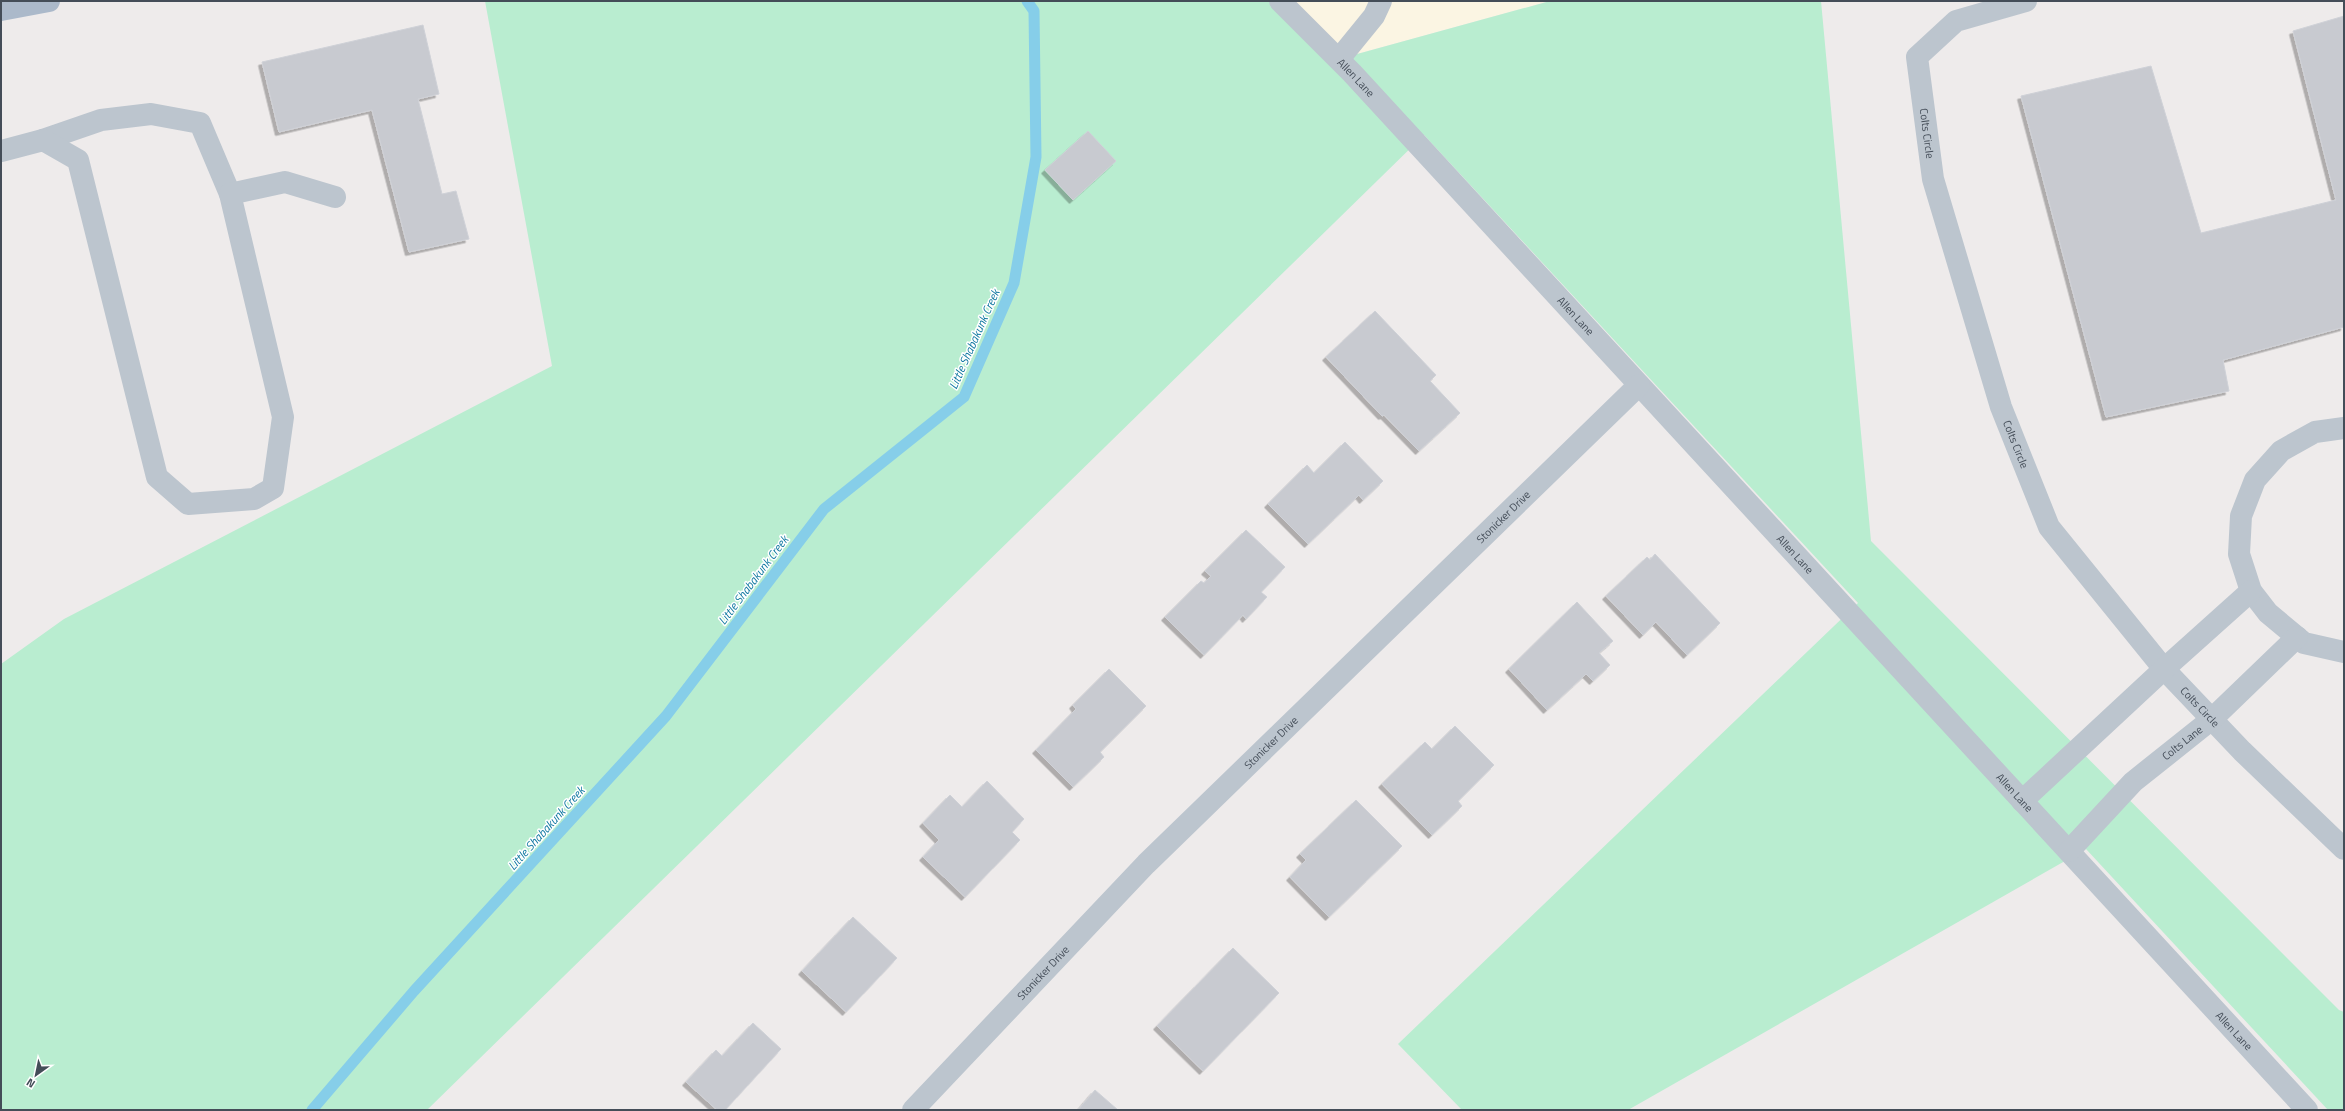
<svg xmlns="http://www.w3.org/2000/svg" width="2345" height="1111" viewBox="0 0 2345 1111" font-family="'Titillium Web',sans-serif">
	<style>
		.commercial { fill: #fbf5e3 }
		.green { fill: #b9edd0 }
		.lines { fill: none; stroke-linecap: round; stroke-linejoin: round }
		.stream { stroke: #86cee9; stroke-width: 11 }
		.building { fill: #c8cad0; stroke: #cfd1d7; filter: url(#shadow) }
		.minor { stroke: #bcc5ce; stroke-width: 22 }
		.major { stroke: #abb9ca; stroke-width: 22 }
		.labels { text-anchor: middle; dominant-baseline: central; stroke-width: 3; stroke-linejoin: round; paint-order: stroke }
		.street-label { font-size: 11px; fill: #444d58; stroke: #fff }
		.water-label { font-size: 12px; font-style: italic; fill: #0f78a1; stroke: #fff }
	</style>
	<defs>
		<filter id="shadow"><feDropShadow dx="-3.5" dy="3.5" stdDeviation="0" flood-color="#0004"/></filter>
	</defs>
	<rect width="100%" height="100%" fill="#eeebeb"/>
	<polygon class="commercial" points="1280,1 1550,1 1339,59"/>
	<polygon class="green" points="485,1 1280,1 1339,59 1550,1 1821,1 1871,541 2339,1010 2344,1012 2344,1110 2328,1110 2086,849 1628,1110 1462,1110 1398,1044 1858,603 1424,135 427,1110 1,1110 1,664 64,619 552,366"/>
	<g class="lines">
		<polyline class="stream" points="312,1110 414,991 666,716 824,509 964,397 1014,283 1036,157 1034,11 1027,1"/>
	</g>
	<g class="building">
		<polygon points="2344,16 2344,327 2223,360 2229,391 2106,417 2021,96 2151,66 2201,233 2336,200 2293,31"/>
		<polygon points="423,25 439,94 418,99 442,194 456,191 469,239 409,252 372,110 279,132 262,62"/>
		<polygon points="1088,131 1116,161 1073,200 1045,170"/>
		<polygon points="1375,311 1436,375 1430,381 1460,413 1419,451 1384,415 1382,416 1326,357"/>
		<polygon points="1345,442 1383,481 1363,500 1359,495 1308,544 1268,504 1307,465 1314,473"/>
		<polygon points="1246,530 1285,567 1261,592 1267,597 1246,619 1243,615 1204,655 1165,617 1201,581 1204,583 1211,576 1205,571"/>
		<polygon points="1655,554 1720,623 1687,655 1656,622 1643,635 1606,596 1647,557 1650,560"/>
		<polygon points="1577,602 1613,641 1599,653 1610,665 1593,681 1586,674 1547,710 1509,669"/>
		<polygon points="1109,669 1146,706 1100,752 1104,757 1073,787 1036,750 1076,709 1073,705"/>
		<polygon points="1455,726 1494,765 1458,801 1462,806 1432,835 1382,784 1425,742 1432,749"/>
		<polygon points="987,781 1024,819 1012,832 1020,840 965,897 923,857 939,840 923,823 950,795 962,807"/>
		<polygon points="1356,800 1402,846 1329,917 1290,877 1306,860 1300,854"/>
		<polygon points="853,917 897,958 846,1012 802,971"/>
		<polygon points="1233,948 1279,993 1203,1071 1157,1026"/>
		<polygon points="753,1023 781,1049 725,1110 717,1110 686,1082 716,1050 722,1056"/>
		<polygon points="1095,1090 1118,1110 1078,1110"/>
	</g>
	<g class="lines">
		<g class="minor">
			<path id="s1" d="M1280,1L1352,73L2307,1110"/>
			<path id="s2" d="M2026,1L1956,21L1917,57L1933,179L2001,407L2049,527L2164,669L2242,751L2344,849"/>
			<polyline points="1339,59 1374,16 1381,1"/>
			<polyline points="43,140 101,120 151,114 200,123 230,194"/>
			<polyline points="1,151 43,140 78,160 157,477 188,504 254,499 273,488 283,417 230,194 285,182 335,197"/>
			<polyline points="2344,428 2315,432 2281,451 2255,480 2241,516 2239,554 2251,591 2268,613 2304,643 2344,652"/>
			<polyline points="2022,801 2164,669 2251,591"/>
			<path id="s3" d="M2069,851L2133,782L2212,719L2297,637"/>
			<path id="s4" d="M913,1110L1146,864L1639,385"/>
		</g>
		<polyline class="major" points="1,10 49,1"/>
	</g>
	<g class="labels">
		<g class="street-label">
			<text stroke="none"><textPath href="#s1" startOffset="108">Allen Lane</textPath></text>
			<text stroke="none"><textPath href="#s2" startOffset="203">Colts Circle</textPath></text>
			<text stroke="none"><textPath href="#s1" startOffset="432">Allen Lane</textPath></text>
			<text stroke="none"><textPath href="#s2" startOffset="527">Colts Circle</textPath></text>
			<text stroke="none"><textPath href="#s4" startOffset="837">Stonicker Drive</textPath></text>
			<text stroke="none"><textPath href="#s1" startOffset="756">Allen Lane</textPath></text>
			<text stroke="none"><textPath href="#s2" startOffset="851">Colts Circle</textPath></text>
			<text stroke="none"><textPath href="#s4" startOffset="513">Stonicker Drive</textPath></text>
			<text stroke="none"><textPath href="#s3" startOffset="157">Colts Lane</textPath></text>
			<text stroke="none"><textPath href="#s1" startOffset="1080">Allen Lane</textPath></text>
			<text stroke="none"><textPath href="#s4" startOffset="189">Stonicker Drive</textPath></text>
			<text stroke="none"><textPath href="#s1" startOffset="1404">Allen Lane</textPath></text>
		</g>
		<g class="water-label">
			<text transform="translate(974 339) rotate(-66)">Little Shabakunk Creek</text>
			<text transform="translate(753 580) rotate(-53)">Little Shabakunk Creek</text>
			<text transform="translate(546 828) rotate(-48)">Little Shabakunk Creek</text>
		</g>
	</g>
	<rect width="2345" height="1111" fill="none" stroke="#444d58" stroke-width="4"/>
	<g transform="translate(36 1075) rotate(213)" stroke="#ffffff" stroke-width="3" paint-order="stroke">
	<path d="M0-3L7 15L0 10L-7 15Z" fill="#444d58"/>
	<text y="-6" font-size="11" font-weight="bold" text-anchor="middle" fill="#444d58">N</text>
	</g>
</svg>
